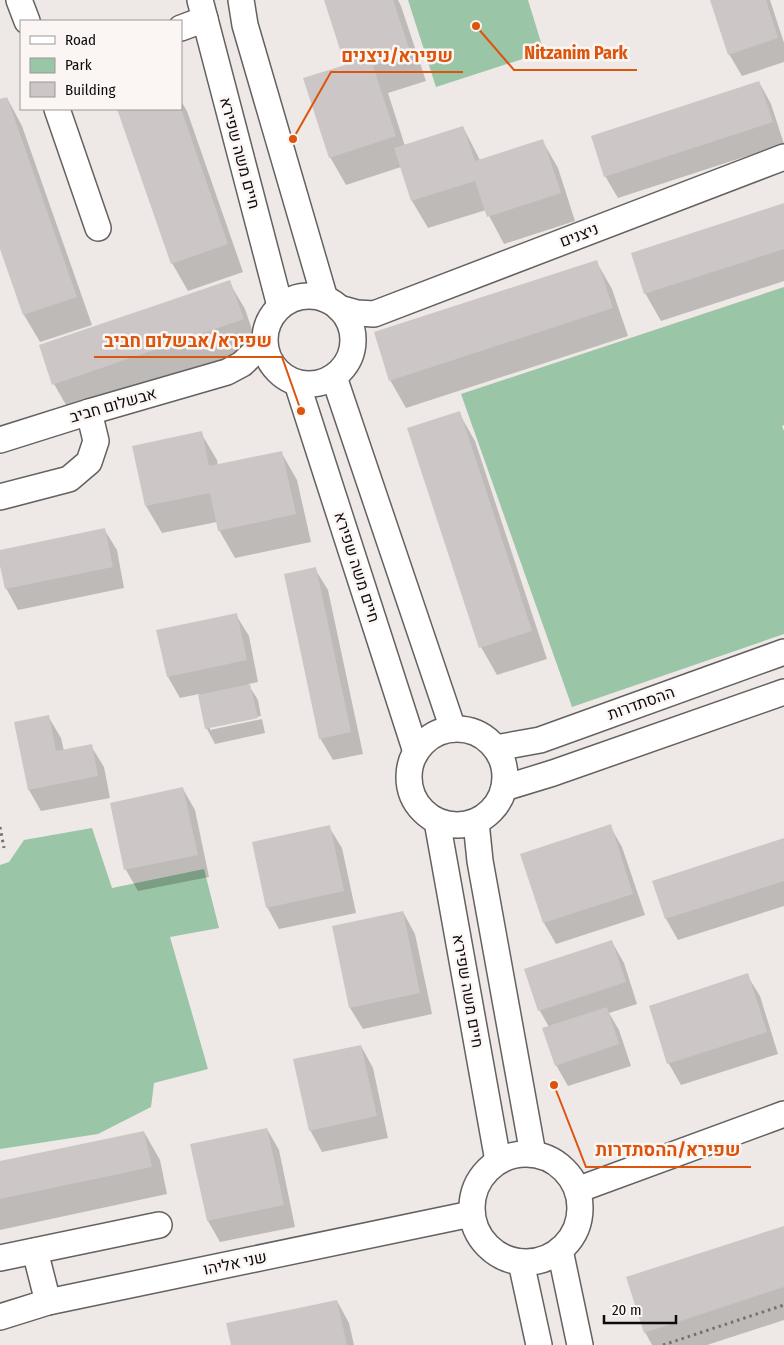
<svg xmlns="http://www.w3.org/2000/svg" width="784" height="1345" viewBox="0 0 784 1345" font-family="'Fira Sans Condensed',Heebo,sans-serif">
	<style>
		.green { fill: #9ac5a6 }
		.shadow { fill: #0003 }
		.building { fill: #ccc7c6 }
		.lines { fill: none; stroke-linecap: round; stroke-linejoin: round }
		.minor-casing { stroke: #65615f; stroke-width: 28 }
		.path { stroke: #747170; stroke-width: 3; stroke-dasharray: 2.5 4; stroke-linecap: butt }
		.minor { stroke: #fff; stroke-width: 25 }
		.labels { text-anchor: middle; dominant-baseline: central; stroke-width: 5; stroke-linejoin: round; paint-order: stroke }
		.street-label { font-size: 16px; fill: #0d0b0b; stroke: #fbf6f4 }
		.leader { fill: none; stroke: #dd550c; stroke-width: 2 }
		.callout-dot { fill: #dd550c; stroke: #fbf6f4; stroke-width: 2 }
		.callout-label { font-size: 18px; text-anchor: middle; font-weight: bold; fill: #dd550c; stroke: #fbf6f4; stroke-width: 5; stroke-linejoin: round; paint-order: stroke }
	</style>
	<rect width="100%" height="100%" fill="#eee9e7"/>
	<g class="green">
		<polygon points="408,0 528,0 544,52 436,87"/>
		<polygon points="784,287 784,425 782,426 784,431 784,634 572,707 461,394"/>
		<polygon points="92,828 112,888 204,869 219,928 170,937 208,1069 154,1083 151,1107 98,1134 0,1149 0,865 9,862 24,840"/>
	</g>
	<g class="shadow">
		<polygon points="325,0 398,0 401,6 426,81 388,93 405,146 463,127 480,160 542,140 558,168 575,221 504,244 486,210 428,228 412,201 401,167 346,185 330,157 346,66"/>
		<polygon points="712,0 770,0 784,43 784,62 742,76 729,54"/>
		<polygon points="759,82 771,104 784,144 618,198 605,176"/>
		<polygon points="7,98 22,126 92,325 40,342 24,315 0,245 0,101"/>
		<polygon points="181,101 187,111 243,272 188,291 172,263 119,109 181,109"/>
		<polygon points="784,205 784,281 661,321 645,293"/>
		<polygon points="596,261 612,289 628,336 406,408 390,380"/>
		<polygon points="229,282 245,309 258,347 70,412 54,384"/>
		<polygon points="459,413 475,441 547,659 497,675 481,647"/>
		<polygon points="201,433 217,460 218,465 281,452 297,480 311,542 235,558 219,530 217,522 162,533 146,506"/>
		<polygon points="104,529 117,550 124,588 18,610 6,588 0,560 0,551"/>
		<polygon points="315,569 328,590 363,754 333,760 320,738"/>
		<polygon points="236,615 249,636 258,682 248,684 258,700 261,716 210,727 210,730 262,719 265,733 215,744 207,729 199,694 180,698 168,677"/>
		<polygon points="48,716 61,738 64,751 91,746 104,767 110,798 41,811 29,790 15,723"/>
		<polygon points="183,789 195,810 209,877 138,891 126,870 112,804"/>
		<polygon points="610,826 622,847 645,915 556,944 544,923 521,855"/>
		<polygon points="329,827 342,848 356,913 279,929 267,907"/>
		<polygon points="784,840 784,906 678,940 666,919 654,882"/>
		<polygon points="403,912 415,934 432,1014 363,1029 350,1008"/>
		<polygon points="612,942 624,963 637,1004 609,1013 619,1030 631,1066 568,1086 556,1065 549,1027 540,1011 526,969"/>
		<polygon points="747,975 760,996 778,1054 681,1085 669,1064 650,1006"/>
		<polygon points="361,1046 373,1068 388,1138 322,1152 310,1130"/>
		<polygon points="267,1129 279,1150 295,1227 220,1242 208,1221"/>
		<polygon points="144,1132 160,1160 167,1194 0,1230 0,1162"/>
		<polygon points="784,1227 784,1320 707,1345 652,1345 645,1332"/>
		<polygon points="337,1301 349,1323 354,1345 232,1345"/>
	</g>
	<g class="building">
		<polygon points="324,0 393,0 411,54 373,66 396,136 329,158 303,78 345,65"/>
		<polygon points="710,0 766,0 778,38 728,55"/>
		<polygon points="759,81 773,122 604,177 591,136"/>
		<polygon points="7,97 77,297 23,315 0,249 0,99"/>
		<polygon points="117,109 181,109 228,244 171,264"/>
		<polygon points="463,126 475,161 543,139 561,193 487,217 475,181 411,201 394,148"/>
		<polygon points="784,203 784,249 644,294 631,253"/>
		<polygon points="597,260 613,308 389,381 374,332"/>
		<polygon points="230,280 244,319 52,385 39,345"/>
		<polygon points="460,411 532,631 479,648 407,428"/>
		<polygon points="202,431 209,466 282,451 296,514 218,531 210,493 145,506 132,446"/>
		<polygon points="105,528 113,567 5,589 0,566 0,550"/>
		<polygon points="316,567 351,732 319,739 284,574"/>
		<polygon points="237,613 247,660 167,677 156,630"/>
		<polygon points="250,684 258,718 205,729 198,695"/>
		<polygon points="49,715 56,751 92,744 98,776 28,790 14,722"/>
		<polygon points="183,787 198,855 124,870 110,803"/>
		<polygon points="611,824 633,894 543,923 520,854"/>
		<polygon points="330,825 344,891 266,908 252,842"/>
		<polygon points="784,838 784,881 665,919 652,881"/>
		<polygon points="403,911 420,993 349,1008 332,926"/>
		<polygon points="612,940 626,982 538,1011 524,969"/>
		<polygon points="748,973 767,1032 667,1064 649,1006"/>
		<polygon points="607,1007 619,1044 555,1066 542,1028"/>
		<polygon points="361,1045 377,1116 309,1131 293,1059"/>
		<polygon points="267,1128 284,1205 207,1221 190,1144"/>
		<polygon points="144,1131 152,1167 0,1199 0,1161"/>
		<polygon points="784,1226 784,1287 644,1333 626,1277"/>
		<polygon points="337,1300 347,1345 231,1345 226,1323"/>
	</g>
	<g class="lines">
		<defs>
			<g id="minor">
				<polyline points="19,0 27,21"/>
				<polyline points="200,0 280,306"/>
				<polyline points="241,0 245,25 325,299"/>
				<polyline points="181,28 205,19"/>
				<polyline points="57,109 98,228"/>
				<circle cx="309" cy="340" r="44"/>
				<polyline points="339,308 357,313 374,314 784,157"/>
				<polyline points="334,377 453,729"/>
				<polyline points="297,383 416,752"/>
				<polyline points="0,440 89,412 227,372 242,364 264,343"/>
				<polyline points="0,497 69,479 89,462 96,441 89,412"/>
				<circle cx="457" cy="777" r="48"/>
				<polyline points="496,748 540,740 784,652"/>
				<polyline points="504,788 553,773 784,692"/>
				<polyline points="437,821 498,1161"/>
				<polyline points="476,822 480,861 533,1154"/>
				<circle cx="526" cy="1208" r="54"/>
				<polyline points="577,1190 784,1114"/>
				<polyline points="560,1250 580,1345"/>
				<polyline points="35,1251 48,1302"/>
				<polyline points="0,1258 159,1225"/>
				<polyline points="521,1262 539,1345"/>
				<polyline points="0,1317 48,1302 471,1214"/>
			</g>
		</defs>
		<use href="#minor" class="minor-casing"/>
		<g class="path">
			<polyline points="0,827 4,848"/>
			<polyline points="663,1345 784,1305"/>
		</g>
		<use href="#minor" class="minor"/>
	</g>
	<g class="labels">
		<g class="street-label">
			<text transform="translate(240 153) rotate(75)">חיים משה שפירא</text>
			<text transform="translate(579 235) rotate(-21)">ניצנים</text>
			<text transform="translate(113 405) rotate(-16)">אבשלום חביב</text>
			<text transform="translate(357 567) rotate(72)">חיים משה שפירא</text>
			<text transform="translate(641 703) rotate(-20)">ההסתדרות</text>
			<text transform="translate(468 991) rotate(80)">חיים משה שפירא</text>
			<text transform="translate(235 1263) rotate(-12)">שני אליהו</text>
		</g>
	</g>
	<path class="leader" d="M476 26L514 70H637M293 139L331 72H463M301 411L282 357H94M554 1085L586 1167H751"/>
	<g class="callout-dot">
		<circle cx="476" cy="26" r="5"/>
		<circle cx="293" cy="139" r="5"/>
		<circle cx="301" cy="411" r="5"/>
		<circle cx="554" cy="1085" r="5"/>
	</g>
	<g class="callout-label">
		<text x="576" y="59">Nitzanim Park</text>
		<text x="397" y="62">שפירא/ניצנים</text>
		<text x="188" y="347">שפירא/אבשלום חביב</text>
		<text x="668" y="1156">שפירא/ההסתדרות</text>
	</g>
	<rect x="20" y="20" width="162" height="90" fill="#fbf6f4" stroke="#9c9897"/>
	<rect x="30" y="36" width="25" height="8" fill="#ffffff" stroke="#9c9897"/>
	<text x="65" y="45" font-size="15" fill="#0d0b0b">Road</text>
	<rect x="30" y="58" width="25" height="15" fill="#9ac5a6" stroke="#9c9897"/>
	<text x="65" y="70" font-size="15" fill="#0d0b0b">Park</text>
	<rect x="30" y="82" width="25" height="15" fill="#ccc7c6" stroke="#9c9897"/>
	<text x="65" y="95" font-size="15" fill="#0d0b0b">Building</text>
	<path d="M604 1315v8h72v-8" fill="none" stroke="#0d0b0b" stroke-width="2.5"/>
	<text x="612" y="1315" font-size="15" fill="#0d0b0b" stroke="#fbf6f4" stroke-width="4" paint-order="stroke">20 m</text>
</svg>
